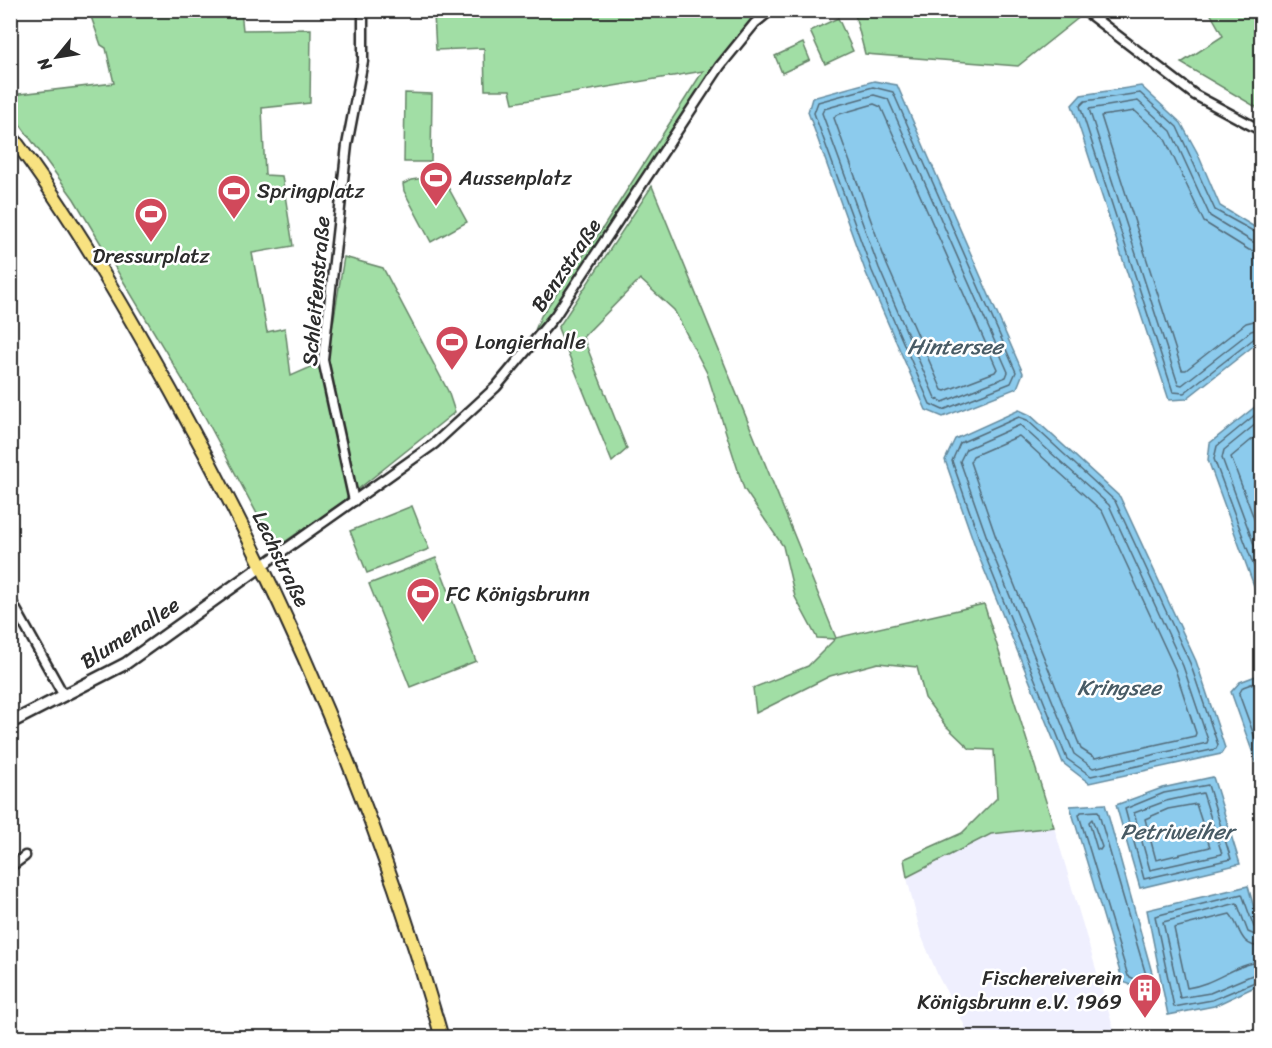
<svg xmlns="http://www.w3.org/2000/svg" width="1272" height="1048" viewBox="0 0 1272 1048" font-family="Sriracha,sans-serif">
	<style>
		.built { fill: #efeffe }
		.green { fill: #a1dea5; stroke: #668468; stroke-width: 1.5 }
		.water { fill: #8ccbed; stroke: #658b9f; stroke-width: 1.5 }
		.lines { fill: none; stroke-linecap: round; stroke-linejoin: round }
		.shore { stroke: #526b79; stroke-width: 1.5 }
		.minor-casing { stroke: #2b2b2b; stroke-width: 13 }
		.tertiary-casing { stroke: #2b2b2b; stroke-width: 15 }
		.primary-casing { stroke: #2b2b2b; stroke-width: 16 }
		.minor { stroke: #fff; stroke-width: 8 }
		.tertiary { stroke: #fff; stroke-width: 10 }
		.primary { stroke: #f8e281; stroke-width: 12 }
		.labels { text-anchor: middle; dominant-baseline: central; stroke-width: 5; stroke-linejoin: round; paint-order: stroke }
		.poi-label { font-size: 21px; fill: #2b2b2b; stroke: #fff; text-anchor: start }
		.street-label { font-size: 21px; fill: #2b2b2b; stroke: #fff }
		.water-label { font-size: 22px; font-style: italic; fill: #485b65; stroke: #fff }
	</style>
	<rect width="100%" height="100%" fill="#fff"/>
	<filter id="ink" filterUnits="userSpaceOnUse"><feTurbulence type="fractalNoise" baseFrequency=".0167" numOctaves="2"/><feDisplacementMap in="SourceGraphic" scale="12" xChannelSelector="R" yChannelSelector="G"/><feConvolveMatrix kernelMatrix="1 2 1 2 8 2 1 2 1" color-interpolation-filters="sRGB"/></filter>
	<g filter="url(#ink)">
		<polygon class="built" points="1054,827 1116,1037 967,1037 964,1024 939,978 921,935 907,878 991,834"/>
		<g class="green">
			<polygon points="1084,10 1086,12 1018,66 865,54 854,11"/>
			<polygon points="89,11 241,11 243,30 311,29 310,103 262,108 265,175 282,176 293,246 252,253 267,332 285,328 291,376 327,360 344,257 383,268 448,391 455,412 342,502 283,543 270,538 205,417 74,199 11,112 11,95 114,83 106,48 101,45"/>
			<polygon points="427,11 771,11 736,44 538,338 533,335 541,316 604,226 703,71 513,103 510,90 485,90 484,48 436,50 434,15"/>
			<polygon points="1209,11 1261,11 1261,110 1181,63 1223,36"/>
			<polygon points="838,18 853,51 825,64 810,31"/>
			<polygon points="803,43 810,60 782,73 775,56"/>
			<polygon points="405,93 432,94 431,162 404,162"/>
			<polygon points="438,176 443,178 467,222 431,242 404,191 403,184 411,180"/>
			<polygon points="652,186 836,638 984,604 1054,827 991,834 907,877 904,859 962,833 997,798 994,750 970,749 945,725 925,698 917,667 878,663 830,676 756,713 753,688 808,666 835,639 817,638 795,597 783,546 744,489 707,373 674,310 640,279 583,337 627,449 612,462 558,328"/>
			<polygon points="412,506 429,549 367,573 350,531"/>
			<polygon points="436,558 476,661 410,687 369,584"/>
		</g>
		<g class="water">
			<polygon points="874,81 897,85 1023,373 1017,388 943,417 926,410 866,273 808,112 812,98"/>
			<polygon points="1141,86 1181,123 1197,152 1220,206 1261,231 1261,340 1186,399 1169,400 1072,105 1081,95"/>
			<polygon points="1261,402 1261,605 1208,460 1210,443"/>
			<polygon points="1019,410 1030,415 1120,497 1196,661 1225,748 1221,754 1089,783 1063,763 979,557 945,460 955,439"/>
			<polygon points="1261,674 1262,674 1261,776 1231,692 1240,682"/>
			<polygon points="1213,777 1240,864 1140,888 1116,805 1162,788"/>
			<polygon points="1105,804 1154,980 1140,988 1123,982 1070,806"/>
			<polygon points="1248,886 1261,933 1261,984 1214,1006 1168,1015 1147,910"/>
		</g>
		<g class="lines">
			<g class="shore">
				<polygon points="873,87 893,92 1016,372 1011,383 943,410 930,404 872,271 814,113 818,102"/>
				<polygon points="874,95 888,99 1008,372 1006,377 943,402 935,398 879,268 822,113 824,109"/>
				<polygon points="874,104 881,107 997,369 995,372 945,391 942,390 887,265 834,118 836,115"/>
				<polyline points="1262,236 1215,210 1177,127 1140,93 1085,101 1080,106 1173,392 1184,393 1256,337 1262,336"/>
				<polyline points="1262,243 1253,242 1210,216 1171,131 1138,101 1089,109 1178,384 1182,385 1251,331 1262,328"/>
				<polyline points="1262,252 1249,250 1204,222 1164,137 1135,111 1101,116 1182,370 1186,370 1246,323 1262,319"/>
				<polyline points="1262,409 1217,446 1214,459 1262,588"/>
				<polygon points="1019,417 1027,420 1115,501 1190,663 1218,745 1216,749 1091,776 1067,759 985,555 952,461 960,443"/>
				<polyline points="1262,419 1224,450 1222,458 1262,566"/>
				<polygon points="1020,425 1109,505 1183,666 1208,740 1207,743 1093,768 1074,754 992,552 960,461 966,449"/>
				<polyline points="1262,431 1231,457 1262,540"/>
				<polygon points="1019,436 1102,511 1175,669 1196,733 1195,736 1095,758 1081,749 1000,549 970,462 973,456"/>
				<polyline points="1262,680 1243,687 1239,694 1262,757"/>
				<polygon points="1208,785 1231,859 1144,879 1125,809 1164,793"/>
				<polygon points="1203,793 1222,854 1150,870 1134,813 1166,801"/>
				<polygon points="1196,804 1210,847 1156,860 1145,819 1168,809"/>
				<polygon points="1098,811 1146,975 1139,981 1128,976 1079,815 1081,812"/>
				<polygon points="1092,819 1102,847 1100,850 1097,849 1089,822"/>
				<polyline points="1262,930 1254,927 1242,894 1155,916 1174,1007 1212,1000 1262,979"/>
				<polyline points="1262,938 1248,932 1237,903 1163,922 1180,998 1210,993 1262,971"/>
				<path d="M1262,947C1238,946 1241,927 1230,914L1174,928L1187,988C1214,985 1236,963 1262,962"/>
			</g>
			<defs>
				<g id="minor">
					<polyline points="1084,10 1195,95 1262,131"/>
					<polyline points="354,501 323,360 347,145 363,61 363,10"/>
					<polyline points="263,565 434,444 496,387 555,316 720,66 755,23 771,10"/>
					<polyline points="10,599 64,696"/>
					<polyline points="10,867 25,856"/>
				</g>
				<polyline id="tertiary" points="10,723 125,664 263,565"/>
				<path id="primary" d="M10,134C71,215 122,303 171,391C285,596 378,812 442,1038"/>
			</defs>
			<use href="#minor" class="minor-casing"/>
			<use href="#tertiary" class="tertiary-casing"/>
			<use href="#primary" class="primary-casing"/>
			<use href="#minor" class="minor"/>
			<use href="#tertiary" class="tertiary"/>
			<use href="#primary" class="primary"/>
		</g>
	</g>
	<defs>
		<symbol id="stadium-pin" viewBox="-11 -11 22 30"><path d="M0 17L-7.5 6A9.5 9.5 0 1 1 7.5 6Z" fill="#d1495b" stroke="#fff"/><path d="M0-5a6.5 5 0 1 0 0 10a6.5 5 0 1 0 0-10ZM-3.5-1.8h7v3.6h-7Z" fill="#fff"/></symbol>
		<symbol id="building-pin" viewBox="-11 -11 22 30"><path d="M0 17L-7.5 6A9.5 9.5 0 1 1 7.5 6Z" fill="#d1495b" stroke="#fff"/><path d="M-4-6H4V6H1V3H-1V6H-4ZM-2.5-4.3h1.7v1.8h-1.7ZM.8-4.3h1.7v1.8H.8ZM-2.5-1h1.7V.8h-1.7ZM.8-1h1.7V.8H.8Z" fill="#fff"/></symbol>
	</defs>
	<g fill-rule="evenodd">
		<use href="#stadium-pin" x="417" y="159" width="38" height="52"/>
		<use href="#stadium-pin" x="215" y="172" width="38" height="52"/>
		<use href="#stadium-pin" x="132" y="195" width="38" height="52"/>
		<use href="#stadium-pin" x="433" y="323" width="38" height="52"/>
		<use href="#stadium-pin" x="404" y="575" width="38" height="52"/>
		<use href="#building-pin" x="1126" y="971" width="38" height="52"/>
	</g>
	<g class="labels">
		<g class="poi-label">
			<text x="459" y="178">Aussenplatz</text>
			<text x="257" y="191">Springplatz</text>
			<text x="151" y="256" text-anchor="middle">Dressurplatz</text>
			<text x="475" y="342">Longierhalle</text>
			<text x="446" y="594">FC Königsbrunn</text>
			<text x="1122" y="978" text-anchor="end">Fischereiverein<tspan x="1122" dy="24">Königsbrunn e.V. 1969</tspan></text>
		</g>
		<g class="street-label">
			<text transform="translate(566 265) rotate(-56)">Benzstraße</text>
			<text transform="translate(316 291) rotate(-85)">Schleifenstraße</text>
			<text transform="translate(281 559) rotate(64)">Lechstraße</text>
			<text transform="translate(130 633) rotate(-33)">Blumenallee</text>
		</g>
		<g class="water-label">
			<text x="955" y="346">Hintersee</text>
			<text x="1119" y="687">Kringsee</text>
			<text x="1177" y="831">Petriweiher</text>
		</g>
	</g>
	<rect width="1272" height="1048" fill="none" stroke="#fff" stroke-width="36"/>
	<rect x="18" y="18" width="1236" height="1012" fill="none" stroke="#2b2b2b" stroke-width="2" filter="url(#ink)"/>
	<g transform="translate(57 57) rotate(240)" stroke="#ffffff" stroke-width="4.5" paint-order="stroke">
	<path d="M0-4.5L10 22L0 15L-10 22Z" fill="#2b2b2b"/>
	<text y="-9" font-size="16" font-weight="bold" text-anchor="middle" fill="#2b2b2b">N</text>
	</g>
</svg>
